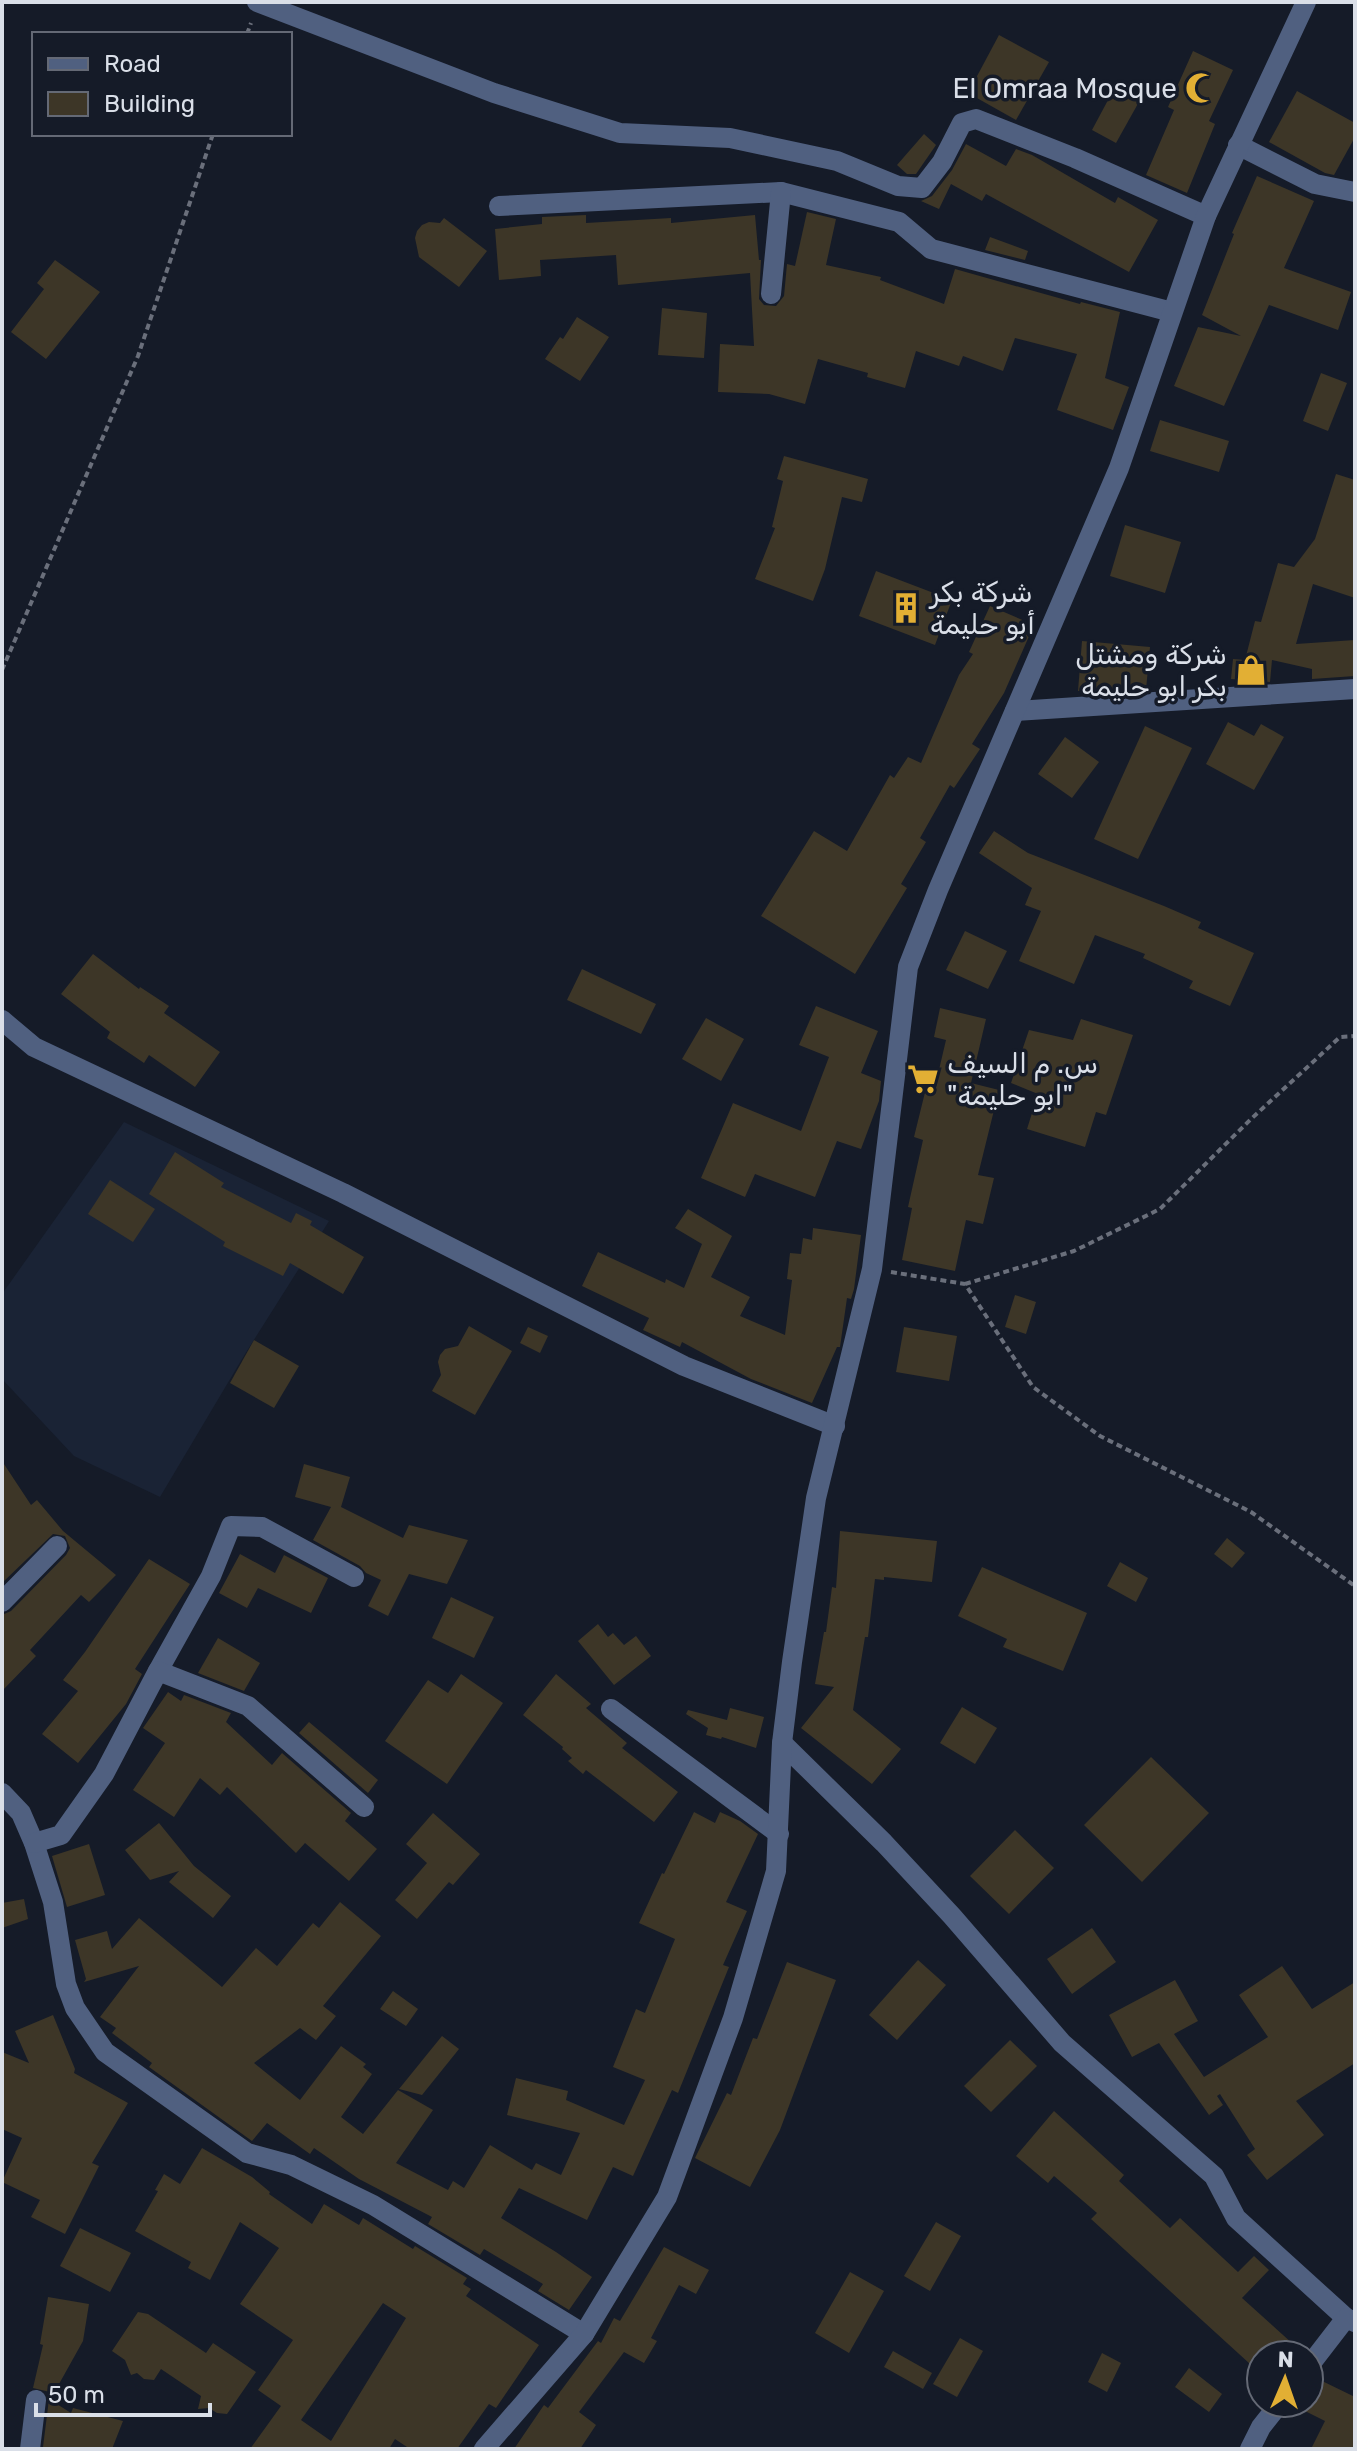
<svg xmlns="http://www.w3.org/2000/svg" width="1357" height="2451" viewBox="0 0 1357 2451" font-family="Rubik,'Noto Naskh Arabic',sans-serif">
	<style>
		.built { fill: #1a2335 }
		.building { fill: #3d3627; fill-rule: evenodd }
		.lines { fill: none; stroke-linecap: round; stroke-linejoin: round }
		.path { stroke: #6a6f7b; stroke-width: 4; stroke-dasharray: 6 4; stroke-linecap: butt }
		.minor { stroke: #506080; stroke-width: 20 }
		.labels { text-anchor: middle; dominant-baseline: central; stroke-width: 7; stroke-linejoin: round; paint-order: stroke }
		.poi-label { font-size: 28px; fill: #dadfe8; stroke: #151b28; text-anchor: end }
	</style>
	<rect width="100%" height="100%" fill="#151b28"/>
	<polygon class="built" points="124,1122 329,1221 245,1354 160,1497 74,1456 2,1379 2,1294"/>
	<g class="building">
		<polygon points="999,35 1049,62 1016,120 968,93"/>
		<polygon points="1193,51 1233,70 1209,121 1215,124 1187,193 1146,175 1174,110 1168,107"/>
		<polygon points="1115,87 1140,100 1116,143 1092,130"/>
		<polygon points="1297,91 1355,123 1355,137 1334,175 1325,173 1269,142"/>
		<polygon points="924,134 936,145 916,174 907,174 897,165"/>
		<polygon points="966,144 1006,166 1016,149 1032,155 1115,203 1118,197 1158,220 1129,272 986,194 982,201 951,184 939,209 921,201 932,196 952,170"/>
		<polygon points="1257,176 1314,201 1284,268 1351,292 1338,330 1269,305 1224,406 1174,386 1198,327 1241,336 1202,315 1234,234 1232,233"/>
		<polygon points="807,212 836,219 826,265 881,277 880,280 944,304 955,269 1080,304 1081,302 1120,312 1105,378 1129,387 1113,430 1057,410 1077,354 1015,338 1003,371 963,356 959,366 916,351 905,388 867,377 868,373 818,359 805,404 769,394 718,392 720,344 754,346 750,273 618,285 616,255 540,260 541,276 499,280 495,229 542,224 542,217 586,215 586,223 671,218 671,223 755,215 759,260 761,260 759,299 764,305 776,306 784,296 787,264 795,266"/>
		<polygon points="444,218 487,251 459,287 419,257 415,238 417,231 422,225 429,222 440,223"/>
		<polygon points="990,237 1028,251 1025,260 985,250"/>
		<polygon points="55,260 100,292 46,359 11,332 44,289 37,283"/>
		<polygon points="662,308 707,313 704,358 658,355"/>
		<polygon points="577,317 609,337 580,381 545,359 560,337 563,339"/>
		<polygon points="1321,373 1347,383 1328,431 1303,421"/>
		<polygon points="1160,420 1229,441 1219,472 1150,451"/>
		<polygon points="784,456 868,479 862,502 842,497 825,569 813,601 755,579 775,528 772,527 783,481 777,479"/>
		<polygon points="1336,474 1355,480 1355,598 1313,584 1296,644 1355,640 1355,676 1312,679 1312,669 1272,660 1270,682 1231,679 1233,659 1245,660 1255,621 1261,622 1278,563 1294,567 1315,539"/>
		<polygon points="1125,525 1181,542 1165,593 1110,576"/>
		<polygon points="876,571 952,600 935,645 859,616"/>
		<polygon points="990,606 1034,625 1004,693 972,744 980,749 954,788 950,785 920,838 926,842 901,884 907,888 855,974 761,916 814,831 847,851 890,775 894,778 908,757 921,763 959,675 973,654 969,652"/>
		<polygon points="1082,641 1150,647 1146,690 1102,692 1078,691"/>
		<polygon points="1228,722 1254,736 1261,724 1284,737 1254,790 1206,764"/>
		<polygon points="1145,726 1192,748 1138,859 1094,839"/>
		<polygon points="1065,737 1099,762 1072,798 1038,774"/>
		<polygon points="994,831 1028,853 1164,906 1201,922 1198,928 1254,953 1230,1006 1189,988 1193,981 1143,958 1145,954 1095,935 1074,984 1019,961 1041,911 1025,905 1032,888 979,853"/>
		<polygon points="965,931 1007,951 988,989 946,970"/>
		<polygon points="93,954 139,989 140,987 169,1006 164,1013 220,1052 195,1087 149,1055 144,1063 107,1038 110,1032 61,994"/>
		<polygon points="582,969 656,1004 641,1034 567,1000"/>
		<polygon points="816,1006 878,1031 861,1073 881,1081 879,1101 861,1149 837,1141 815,1197 755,1174 745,1197 701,1178 733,1103 801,1131 829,1057 799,1045"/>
		<polygon points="940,1008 986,1019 971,1083 999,1090 978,1175 994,1178 983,1224 966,1220 955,1271 902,1260 912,1208 908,1207 923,1140 914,1137 930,1072 938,1074 946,1040 934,1037"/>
		<polygon points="706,1018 744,1039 721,1081 682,1059"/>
		<polygon points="1081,1019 1133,1035 1106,1115 1096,1112 1085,1147 1027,1129 1038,1094 1011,1083 1029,1030 1073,1040"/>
		<polygon points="175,1152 224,1183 221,1187 291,1223 296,1213 312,1221 310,1225 364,1257 343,1294 290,1263 283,1276 223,1246 225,1242 149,1194"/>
		<polygon points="110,1180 155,1209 133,1242 88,1214"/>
		<polygon points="688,1209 732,1236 711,1277 750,1297 740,1316 785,1335 792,1280 787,1279 790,1253 801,1254 803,1238 812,1240 813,1228 861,1235 854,1289 851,1299 847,1298 840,1347 837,1347 812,1403 751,1379 682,1342 680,1347 643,1330 649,1318 582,1286 598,1252 665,1283 666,1279 684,1288 702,1244 675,1228"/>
		<polygon points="1015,1295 1036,1302 1026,1334 1005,1327"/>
		<polygon points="469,1326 512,1351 475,1415 432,1391 441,1375 438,1362 440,1355 445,1349 458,1346"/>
		<polygon points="528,1327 548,1336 540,1353 520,1343"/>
		<polygon points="904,1327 957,1336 949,1381 896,1372"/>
		<polygon points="254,1340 299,1366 274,1408 230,1383"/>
		<polygon points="2,1461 31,1505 37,1500 63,1531 116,1575 89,1602 81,1595 30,1650 36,1656 2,1691 2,1615 11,1611 66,1555 70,1548 65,1536 53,1534 2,1583"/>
		<polygon points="304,1464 350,1477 341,1507 403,1538 409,1525 468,1540 447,1584 409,1574 388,1616 368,1606 381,1580 366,1573 360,1566 313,1540 331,1507 295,1497"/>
		<polygon points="840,1531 937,1541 932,1582 884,1577 884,1580 875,1579 868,1637 865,1637 853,1710 901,1749 872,1784 801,1728 834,1687 815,1684 824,1632 826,1632 832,1587 836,1588"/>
		<polygon points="1227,1538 1245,1553 1232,1568 1214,1554"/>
		<polygon points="240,1554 275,1573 284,1555 328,1578 311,1613 258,1588 247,1608 219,1593"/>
		<polygon points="149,1559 190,1584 135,1669 142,1674 126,1704 78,1763 42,1734 78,1691 63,1680 85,1652"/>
		<polygon points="1120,1562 1148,1578 1136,1602 1107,1586"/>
		<polygon points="982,1567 1087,1613 1063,1671 1003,1647 1007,1639 958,1616"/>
		<polygon points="451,1597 494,1617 474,1658 432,1638"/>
		<polygon points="598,1624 608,1637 613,1633 624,1645 636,1636 651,1656 614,1685 578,1641"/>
		<polygon points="218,1638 260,1663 244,1691 198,1673"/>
		<polygon points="461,1674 503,1703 447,1784 385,1741 428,1680 448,1693"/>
		<polygon points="556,1674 591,1704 586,1708 627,1743 622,1748 678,1792 654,1822 586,1770 583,1774 568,1761 572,1758 562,1749 563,1747 523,1715"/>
		<polygon points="168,1692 181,1701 184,1695 231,1713 226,1722 272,1765 282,1753 351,1813 345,1821 377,1849 349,1881 305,1843 296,1853 227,1787 220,1795 200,1778 174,1817 133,1790 165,1743 143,1728"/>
		<polygon points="962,1707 997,1728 975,1764 940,1743"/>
		<polygon points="730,1708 764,1717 756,1748 722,1737 721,1739 706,1735 708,1728 686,1714 688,1710 727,1720"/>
		<polygon points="309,1722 378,1780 368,1793 299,1733"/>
		<polygon points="1151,1757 1209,1813 1142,1882 1084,1825"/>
		<polygon points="694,1812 715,1823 720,1812 740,1821 758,1834 726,1902 747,1911 723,1965 729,1967 678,2093 672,2090 633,2176 613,2167 587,2220 519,2188 501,2218 556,2252 592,2277 569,2310 538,2291 543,2284 484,2249 480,2255 428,2224 432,2217 359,2179 314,2148 310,2154 267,2123 252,2141 149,2067 152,2063 112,2033 116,2028 100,2017 139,1966 84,1982 86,1979 75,1940 107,1931 112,1949 139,1918 222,1987 256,1948 277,1966 313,1923 319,1928 340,1902 381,1936 323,2006 336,2016 316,2040 300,2028 254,2063 300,2100 341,2046 366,2064 363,2067 372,2074 341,2117 363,2134 398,2090 433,2110 396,2163 448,2190 453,2181 464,2188 490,2145 532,2170 536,2163 561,2175 580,2133 507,2115 516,2078 568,2091 566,2100 624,2125 645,2080 613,2067 636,2009 645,2013 675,1939 639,1923 662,1873 664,1874"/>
		<polygon points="433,1813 480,1854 453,1885 449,1882 417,1919 395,1900 427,1863 406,1844"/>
		<polygon points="159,1823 194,1866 231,1896 213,1918 169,1882 179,1871 150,1880 125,1850"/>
		<polygon points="1015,1830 1054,1868 1009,1914 970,1876"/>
		<polygon points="89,1844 105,1895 67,1907 52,1856"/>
		<polygon points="24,1899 28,1919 2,1928 2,1903"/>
		<polygon points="1092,1928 1116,1962 1072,1994 1047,1959"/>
		<polygon points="918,1960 946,1985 897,2040 869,2015"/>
		<polygon points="787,1962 836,1980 780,2130 750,2187 695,2158 727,2093 731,2095 753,2038 757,2039"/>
		<polygon points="1282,1966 1312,2009 1355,1982 1355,2063 1296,2101 1324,2135 1267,2180 1247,2155 1255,2149 1220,2094 1217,2096 1223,2105 1209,2115 1159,2043 1132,2057 1109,2015 1175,1980 1198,2021 1174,2034 1204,2077 1268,2037 1239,1995"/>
		<polygon points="393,1991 418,2009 406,2026 380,2009"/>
		<polygon points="53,2015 75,2069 74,2073 128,2103 92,2163 99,2166 65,2234 31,2217 40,2200 2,2182 22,2138 2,2129 2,2052 29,2063 15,2031"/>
		<polygon points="442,2036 459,2049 422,2095 399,2089"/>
		<polygon points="1010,2040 1037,2066 991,2112 964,2086"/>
		<polygon points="1054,2111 1124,2175 1119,2181 1170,2228 1180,2218 1238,2272 1254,2256 1269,2270 1242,2298 1293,2344 1283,2355 1261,2355 1261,2374 1091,2219 1097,2213 1054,2176 1048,2183 1016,2156"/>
		<path d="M202,2148L252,2177L270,2192L269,2194L312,2224L324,2204L359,2225L363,2218L413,2249L415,2246L467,2278L463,2284L471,2289L466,2296L539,2345L496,2408L489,2404L457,2449H410L395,2439L389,2449H250L281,2406L258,2390L293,2340L240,2304L279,2248L240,2222L210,2280L188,2268L191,2262L135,2231L158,2191L155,2190L164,2174L180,2184ZM383,2303L406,2318L331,2441L301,2420Z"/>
		<polygon points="936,2222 961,2236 930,2291 904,2276"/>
		<polygon points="80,2228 131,2253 110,2292 60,2266"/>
		<polygon points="664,2247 709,2270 696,2294 679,2285 651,2338 657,2341 644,2363 624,2352 579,2412 596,2425 580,2449 514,2449 544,2405 548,2408 598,2341 601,2343 614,2318 620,2321"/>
		<polygon points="850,2272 884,2291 849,2353 815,2333"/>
		<polygon points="48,2297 89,2304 83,2341 54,2393 33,2388 43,2345 40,2344"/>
		<polygon points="138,2312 148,2314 206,2353 213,2343 256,2372 227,2414 217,2413 209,2408 198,2409 201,2396 161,2369 154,2380 144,2379 137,2373 131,2375 125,2360 112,2351"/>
		<polygon points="960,2338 983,2351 957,2397 933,2384"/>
		<polygon points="893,2351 932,2373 923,2389 884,2367"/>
		<polygon points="1102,2353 1121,2363 1107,2392 1088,2382"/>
		<polygon points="1189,2368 1222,2394 1209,2412 1175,2387"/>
		<polygon points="1318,2379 1355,2397 1355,2449 1311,2449 1325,2421 1303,2410 1306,2403 1309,2403 1309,2397"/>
		<polygon points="49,2399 71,2413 73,2408 123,2421 112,2449 43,2447"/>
	</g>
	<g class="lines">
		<g class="path">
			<polyline points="247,34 251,23"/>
			<polyline points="2,670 138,356 213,134"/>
			<polyline points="891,1272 965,1284 1033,1387 1100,1436 1251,1512 1355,1586"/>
			<polyline points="965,1284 1074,1251 1160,1209 1250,1120 1340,1037 1355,1036"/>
		</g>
		<g class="minor">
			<polyline points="257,2 494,93 620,133 730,138 837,161 898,186 922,188 942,162 962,123 976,119 1075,158 1206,216"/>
			<polyline points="1238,145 1315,184 1355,192"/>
			<polyline points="499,206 781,192 899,222 931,249 1172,312"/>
			<polyline points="771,294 781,192"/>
			<polyline points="1015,711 1355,689"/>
			<polyline points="2,1020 34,1047 343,1193 684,1366 835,1426"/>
			<polyline points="2,1602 57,1546"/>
			<polyline points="158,1671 211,1576 231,1526 262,1527 354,1577"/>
			<polyline points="611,1709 779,1834"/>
			<polyline points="782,1743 884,1843 952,1916 1062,2043 1214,2176 1236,2218 1346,2318 1355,2322"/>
			<polyline points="2,1793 21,1813 34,1843 53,1902 66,1984 75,2008 105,2052 247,2153 291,2165 373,2205 584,2334"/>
			<polyline points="34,1843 61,1835 104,1774 158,1671 248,1706 364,1807"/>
			<polyline points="1309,2366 1346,2318"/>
			<polyline points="30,2449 36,2400"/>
			<polyline points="484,2449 584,2334 667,2197 733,2018 776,1871 782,1743 792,1662 816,1498 872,1269 908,967 938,890 1119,468 1206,216 1306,2"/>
			<polyline points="1250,2449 1261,2427 1280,2403"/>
		</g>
	</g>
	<defs>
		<symbol id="mosque-bare" viewBox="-9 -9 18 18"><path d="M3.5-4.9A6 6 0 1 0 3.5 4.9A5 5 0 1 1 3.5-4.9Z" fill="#e2af34" stroke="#151b28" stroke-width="2.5" paint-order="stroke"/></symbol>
		<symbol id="building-bare" viewBox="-9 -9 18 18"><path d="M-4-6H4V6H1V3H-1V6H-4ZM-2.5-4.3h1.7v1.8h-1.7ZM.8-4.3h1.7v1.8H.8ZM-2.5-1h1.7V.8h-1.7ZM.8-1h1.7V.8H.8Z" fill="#e2af34" stroke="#151b28" stroke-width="2.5" paint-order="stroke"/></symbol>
		<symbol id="shop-bare" viewBox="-9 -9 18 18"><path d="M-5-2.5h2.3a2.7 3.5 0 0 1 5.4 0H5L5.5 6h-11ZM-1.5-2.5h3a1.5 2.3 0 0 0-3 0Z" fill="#e2af34" stroke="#151b28" stroke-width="2.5" paint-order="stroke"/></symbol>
		<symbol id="supermarket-bare" viewBox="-9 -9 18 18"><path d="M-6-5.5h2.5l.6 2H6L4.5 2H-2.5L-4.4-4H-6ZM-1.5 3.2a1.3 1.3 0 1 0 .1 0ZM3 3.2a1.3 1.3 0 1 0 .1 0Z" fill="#e2af34" stroke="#151b28" stroke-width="2.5" paint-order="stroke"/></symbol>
	</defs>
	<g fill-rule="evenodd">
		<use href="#mosque-bare" x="1179" y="66" width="44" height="44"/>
		<use href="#building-bare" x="884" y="586" width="44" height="44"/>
		<use href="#shop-bare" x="1229" y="648" width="44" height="44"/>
		<use href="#supermarket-bare" x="901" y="1057" width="44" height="44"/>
	</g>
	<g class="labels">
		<g class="poi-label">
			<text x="1177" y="88">El Omraa Mosque</text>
			<text x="930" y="592" text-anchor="start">شركة بكر<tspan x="930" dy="32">أبو حليمة</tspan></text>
			<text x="1227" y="654">شركة ومشتل<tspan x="1227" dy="32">بكر ابو حليمة</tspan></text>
			<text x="947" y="1063" text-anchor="start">س. م السيف<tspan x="947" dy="32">"ابو حليمة"</tspan></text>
		</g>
	</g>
	<rect width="1357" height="2451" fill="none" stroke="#dadfe8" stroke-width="8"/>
	<rect x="32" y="32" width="260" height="104" fill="#151b28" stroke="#646975" stroke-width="2"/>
	<rect x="48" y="58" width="40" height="12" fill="#506080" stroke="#646975" stroke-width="2"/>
	<text x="104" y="72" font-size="24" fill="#dadfe8">Road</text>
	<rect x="48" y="92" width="40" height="24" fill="#3d3627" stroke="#646975" stroke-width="2"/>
	<text x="104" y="112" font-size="24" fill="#dadfe8">Building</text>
	<g transform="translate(1285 2379) rotate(2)"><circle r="38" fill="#151b28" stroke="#646975" stroke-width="2"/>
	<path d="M0-6L14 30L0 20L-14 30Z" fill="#e2af34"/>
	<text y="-12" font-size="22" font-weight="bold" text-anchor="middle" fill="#dadfe8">N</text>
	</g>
	<path d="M36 2403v12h174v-12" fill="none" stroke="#dadfe8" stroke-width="4"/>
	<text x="48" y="2403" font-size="24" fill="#dadfe8" stroke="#151b28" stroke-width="6" paint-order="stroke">50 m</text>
</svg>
